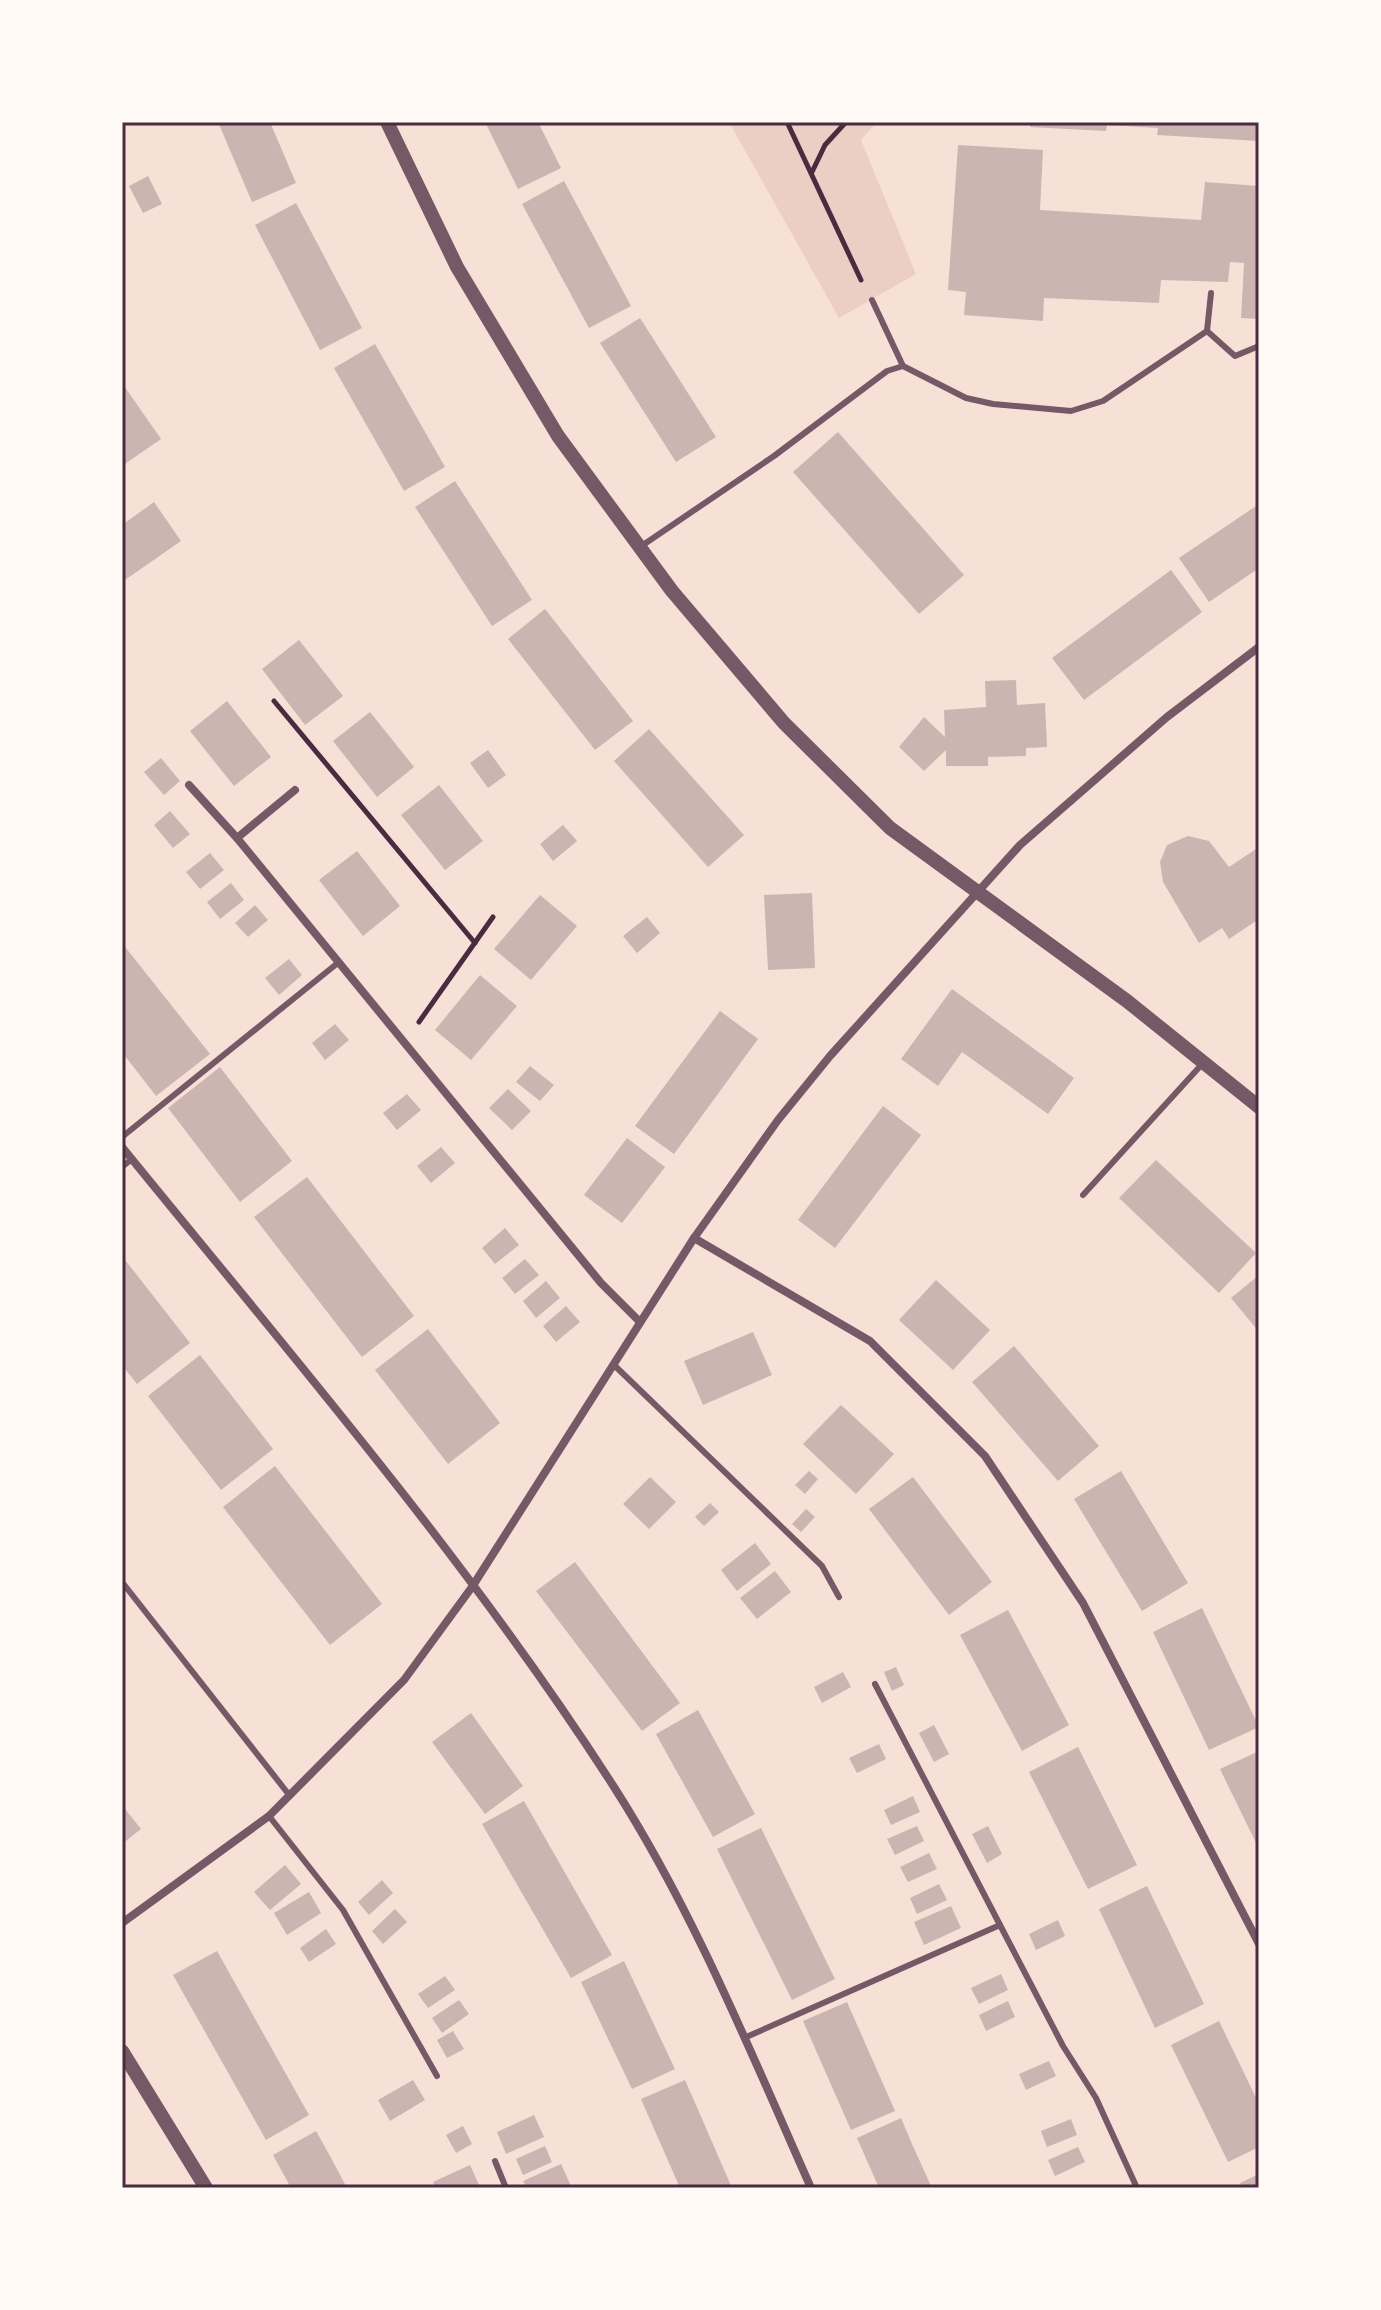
<svg xmlns="http://www.w3.org/2000/svg" width="1381" height="2310" viewBox="0 0 1381 2310" font-family="'Golos Text',sans-serif">
	<style>
		.green { fill: #ebcfc5 }
		.building { fill: #ccb4b1 }
		.lines { fill: none; stroke-linecap: round; stroke-linejoin: round }
		.path { stroke: #4a2c40; stroke-width: 5 }
		.service { stroke: #755966; stroke-width: 6 }
		.minor { stroke: #755966; stroke-width: 8 }
		.tertiary { stroke: #755966; stroke-width: 14 }
		.neatline { fill: none; stroke: #4a2c40; stroke-width: 3 }
	</style>
	<rect width="100%" height="100%" fill="#f7e1d7"/>
	<polygon class="green" points="729,122 877,122 861,140 916,274 839,318"/>
	<g class="building">
		<polygon points="218,122 270,122 296,183 252,202"/>
		<polygon points="485,122 538,122 561,168 518,189"/>
		<polygon points="1030,122 1259,122 1259,141 1157,135 1158,128 1107,125 1106,131 1030,127"/>
		<polygon points="958,145 1043,150 1040,210 1201,220 1205,182 1259,186 1259,319 1241,318 1244,263 1230,262 1228,282 1161,280 1159,303 1044,298 1043,321 964,315 966,292 948,290"/>
		<polygon points="148,176 162,204 143,213 129,186"/>
		<polygon points="564,181 631,306 589,328 522,204"/>
		<polygon points="296,203 362,328 320,350 255,225"/>
		<polygon points="640,318 716,437 676,462 600,343"/>
		<polygon points="375,344 445,467 404,491 334,368"/>
		<polygon points="122,383 161,439 122,466"/>
		<polygon points="838,432 964,575 919,614 793,472"/>
		<polygon points="455,481 532,600 492,626 415,507"/>
		<polygon points="154,502 181,541 122,582 122,525"/>
		<polygon points="1259,504 1259,568 1209,602 1179,558"/>
		<polygon points="1171,570 1202,612 1084,700 1052,658"/>
		<polygon points="545,609 633,721 595,750 508,639"/>
		<polygon points="299,640 343,696 305,725 262,669"/>
		<polygon points="1016,680 1017,705 1045,703 1047,747 1026,748 1026,756 988,757 988,766 946,766 946,750 924,771 899,747 924,717 945,737 944,710 986,707 985,681"/>
		<polygon points="227,701 271,757 234,786 190,731"/>
		<polygon points="370,712 414,767 377,797 333,741"/>
		<polygon points="649,729 744,835 708,867 614,761"/>
		<polygon points="488,750 506,775 488,788 470,763"/>
		<polygon points="161,758 180,781 164,795 144,772"/>
		<polygon points="439,785 483,841 445,870 401,815"/>
		<polygon points="170,811 190,834 173,848 154,825"/>
		<polygon points="563,825 577,841 553,861 540,844"/>
		<polygon points="1188,836 1209,841 1229,867 1259,847 1259,919 1229,939 1222,928 1199,943 1163,882 1160,862 1167,845"/>
		<polygon points="357,851 400,906 363,936 319,880"/>
		<polygon points="210,853 224,870 200,889 186,872"/>
		<polygon points="231,883 244,900 220,919 207,902"/>
		<polygon points="812,893 815,968 768,970 764,895"/>
		<polygon points="540,895 577,926 531,980 494,949"/>
		<polygon points="255,905 268,920 248,937 235,923"/>
		<polygon points="647,917 660,933 637,953 623,936"/>
		<polygon points="122,943 210,1054 156,1096 122,1052"/>
		<polygon points="289,959 302,975 279,995 265,978"/>
		<polygon points="480,975 517,1006 471,1060 435,1030"/>
		<polygon points="952,989 1074,1078 1048,1114 962,1052 938,1086 901,1059"/>
		<polygon points="720,1011 758,1039 674,1154 635,1126"/>
		<polygon points="335,1024 349,1040 325,1060 312,1043"/>
		<polygon points="530,1066 554,1085 540,1101 516,1082"/>
		<polygon points="220,1067 292,1161 240,1202 168,1108"/>
		<polygon points="508,1089 531,1111 512,1130 489,1108"/>
		<polygon points="407,1094 421,1110 397,1130 383,1113"/>
		<polygon points="883,1106 921,1135 835,1248 798,1220"/>
		<polygon points="627,1138 665,1167 622,1223 584,1195"/>
		<polygon points="441,1147 455,1163 431,1183 417,1166"/>
		<polygon points="1156,1160 1256,1253 1219,1293 1119,1198"/>
		<polygon points="307,1177 414,1316 362,1357 254,1217"/>
		<polygon points="505,1228 519,1245 495,1264 482,1248"/>
		<polygon points="122,1256 190,1343 137,1384 122,1365"/>
		<polygon points="525,1259 539,1275 515,1294 502,1278"/>
		<polygon points="1259,1275 1259,1332 1231,1298"/>
		<polygon points="936,1280 990,1330 953,1370 899,1320"/>
		<polygon points="546,1281 560,1298 536,1318 523,1301"/>
		<polygon points="566,1306 580,1322 556,1342 543,1326"/>
		<polygon points="428,1329 500,1423 448,1464 375,1370"/>
		<polygon points="753,1332 772,1375 703,1405 684,1361"/>
		<polygon points="1014,1346 1099,1446 1058,1481 972,1382"/>
		<polygon points="200,1355 273,1449 221,1490 148,1396"/>
		<polygon points="841,1405 894,1454 856,1494 803,1444"/>
		<polygon points="275,1466 382,1604 330,1645 223,1507"/>
		<polygon points="809,1471 818,1479 805,1494 795,1485"/>
		<polygon points="1121,1471 1188,1583 1142,1611 1074,1499"/>
		<polygon points="650,1477 676,1502 649,1529 623,1504"/>
		<polygon points="913,1477 992,1582 949,1615 869,1509"/>
		<polygon points="710,1503 719,1512 704,1526 695,1517"/>
		<polygon points="806,1509 815,1517 801,1532 792,1524"/>
		<polygon points="755,1543 771,1564 737,1591 721,1570"/>
		<polygon points="575,1562 680,1703 642,1731 536,1591"/>
		<polygon points="775,1571 791,1592 757,1619 740,1598"/>
		<polygon points="1202,1608 1259,1727 1209,1750 1153,1632"/>
		<polygon points="1008,1610 1069,1725 1022,1751 960,1635"/>
		<polygon points="896,1667 904,1685 892,1691 884,1672"/>
		<polygon points="843,1672 851,1687 822,1703 814,1687"/>
		<polygon points="698,1710 755,1814 713,1837 656,1734"/>
		<polygon points="471,1713 523,1786 485,1814 432,1742"/>
		<polygon points="934,1725 949,1754 934,1762 919,1733"/>
		<polygon points="879,1744 886,1759 857,1773 849,1758"/>
		<polygon points="1078,1747 1137,1865 1088,1889 1029,1772"/>
		<polygon points="1259,1751 1259,1849 1220,1769"/>
		<polygon points="913,1796 920,1812 891,1825 884,1810"/>
		<polygon points="524,1801 612,1955 571,1978 482,1824"/>
		<polygon points="122,1805 141,1829 122,1844"/>
		<polygon points="917,1826 924,1841 895,1855 887,1839"/>
		<polygon points="988,1826 1002,1854 987,1863 972,1834"/>
		<polygon points="761,1828 835,1979 792,2000 717,1849"/>
		<polygon points="929,1853 937,1869 908,1882 900,1867"/>
		<polygon points="285,1865 301,1884 270,1910 254,1892"/>
		<polygon points="382,1880 393,1893 369,1915 358,1902"/>
		<polygon points="939,1884 947,1900 917,1914 910,1898"/>
		<polygon points="1147,1886 1204,2004 1155,2028 1099,1909"/>
		<polygon points="309,1892 321,1913 287,1935 274,1913"/>
		<polygon points="951,1906 961,1928 924,1945 914,1922"/>
		<polygon points="395,1909 407,1922 383,1944 372,1931"/>
		<polygon points="1058,1920 1065,1936 1036,1950 1029,1934"/>
		<polygon points="326,1929 336,1944 309,1962 300,1948"/>
		<polygon points="217,1951 309,2115 266,2140 173,1975"/>
		<polygon points="624,1961 675,2069 632,2089 581,1982"/>
		<polygon points="1001,1974 1008,1990 979,2004 971,1988"/>
		<polygon points="445,1976 455,1990 428,2008 418,1994"/>
		<polygon points="459,2000 469,2014 442,2033 432,2018"/>
		<polygon points="1008,2001 1015,2017 986,2031 979,2015"/>
		<polygon points="847,2002 895,2111 851,2130 803,2021"/>
		<polygon points="1219,2021 1259,2104 1259,2147 1228,2162 1171,2045"/>
		<polygon points="453,2031 464,2049 447,2058 437,2040"/>
		<polygon points="1049,2061 1056,2076 1026,2090 1019,2074"/>
		<polygon points="413,2080 425,2100 390,2121 378,2100"/>
		<polygon points="685,2080 696,2105 732,2188 680,2188 641,2099"/>
		<polygon points="534,2115 544,2137 506,2154 497,2132"/>
		<polygon points="901,2118 912,2144 932,2188 879,2188 857,2138"/>
		<polygon points="1071,2119 1077,2135 1047,2147 1041,2131"/>
		<polygon points="463,2126 472,2144 456,2153 446,2135"/>
		<polygon points="316,2131 330,2156 347,2188 291,2188 273,2155"/>
		<polygon points="545,2146 552,2162 523,2175 516,2159"/>
		<polygon points="1078,2147 1085,2162 1055,2176 1048,2160"/>
		<polygon points="561,2164 571,2186 527,2188 523,2181"/>
		<polygon points="470,2165 480,2187 436,2188 433,2182"/>
		<polygon points="1259,2174 1259,2188 1243,2188 1240,2183"/>
	</g>
	<g class="lines">
		<g class="path">
			<polyline points="787,122 861,280"/>
			<polyline points="812,172 825,145 846,122"/>
			<polyline points="274,701 475,943"/>
			<polyline points="419,1022 493,917"/>
		</g>
		<g class="service">
			<polyline points="872,300 903,366"/>
			<polyline points="1207,331 1211,293"/>
			<polyline points="640,547 774,456 887,371 903,366 966,398 993,404 1071,411 1103,401 1207,331 1235,356 1259,346"/>
			<polyline points="122,1137 339,962"/>
			<polyline points="122,1167 132,1159"/>
			<polyline points="1083,1195 1204,1062"/>
			<polyline points="613,1364 822,1566 839,1597"/>
			<polyline points="122,1582 290,1796"/>
			<polyline points="269,1816 343,1910 437,2076"/>
			<polyline points="1000,1925 1063,2046 1096,2098 1137,2188"/>
			<polyline points="744,2038 1000,1925 875,1684"/>
			<polyline points="495,2161 506,2188"/>
		</g>
		<g class="minor">
			<polyline points="189,785 237,838 601,1283 640,1322"/>
			<polyline points="237,838 295,790"/>
			<path d="M122,1147C291,1355 469,1561 614,1787C694,1912 751,2053 811,2188"/>
			<polyline points="694,1238 870,1341 985,1456 1083,1603 1259,1944"/>
			<polyline points="122,1923 269,1816 404,1680 472,1587 694,1238 778,1120 830,1056 1020,845 1167,717 1259,647"/>
		</g>
		<g class="tertiary">
			<polyline points="387,122 457,267 558,436 672,591 784,723 890,828 1127,1001 1259,1107"/>
			<polyline points="122,2051 206,2188"/>
		</g>
	</g>
	<rect width="1381" height="2310" fill="none" stroke="#fffaf5" stroke-width="248"/>
	<rect x="124" y="124" width="1133" height="2062" class="neatline"/>
</svg>
